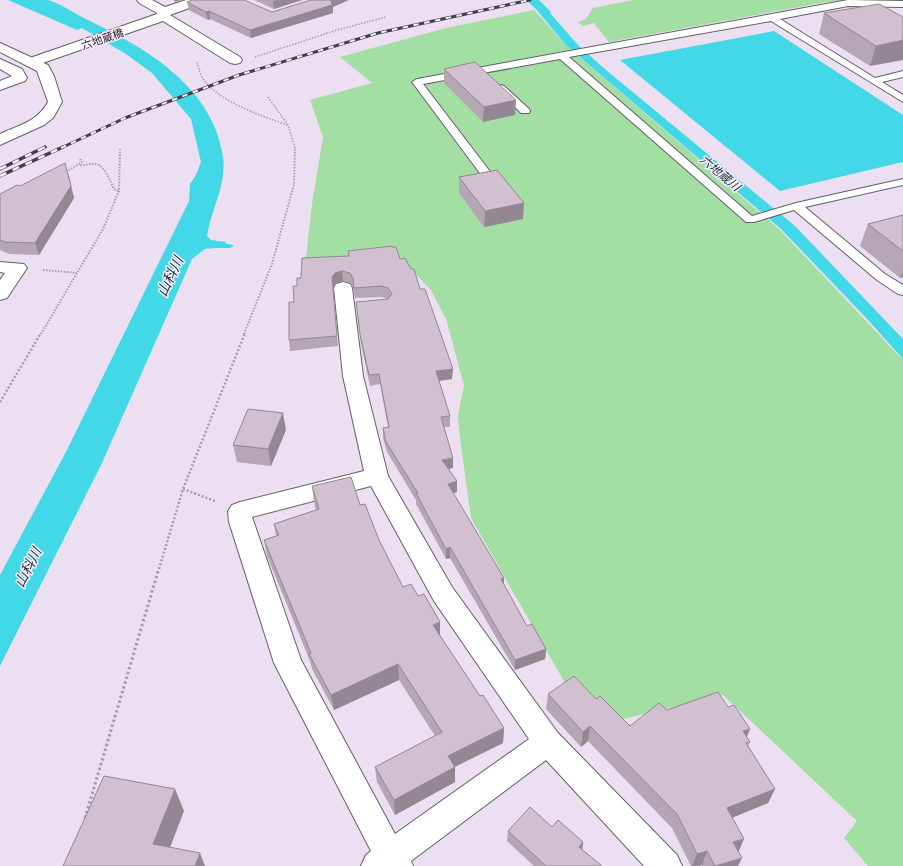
<svg xmlns="http://www.w3.org/2000/svg" width="903" height="866" viewBox="0 0 903 866" font-family="Georgia,'Noto Sans JP',serif">
	<style>
		.green { fill: #a3dea2 }
		.water { fill: #43d8e7 }
		.lines { fill: none; stroke-linecap: round; stroke-linejoin: round }
		.stream { fill: #43d8e7; fill-rule: evenodd }
		.lane-casing { stroke: #675c6c; stroke-width: 2 }
		.street-casing { stroke: #675c6c; stroke-width: 2 }
		.secondary-casing { stroke: #675c6c; stroke-width: 2 }
		.path-far3 { stroke: #a69daa; stroke-width: 1.5; stroke-dasharray: 1.5 1.5; stroke-linecap: butt }
		.path-far2 { stroke: #a69daa; stroke-width: 2; stroke-dasharray: 1.5 1.5; stroke-linecap: butt }
		.path-far1 { stroke: #a69daa; stroke-width: 2.5; stroke-dasharray: 2 2; stroke-linecap: butt }
		.path { stroke: #a69daa; stroke-width: 3; stroke-dasharray: 2.5 2.5; stroke-linecap: butt }
		.lane { fill: #fff; fill-rule: evenodd }
		.street { fill: #fff; fill-rule: evenodd }
		.secondary { fill: #fff; fill-rule: evenodd }
		.rail-far1-casing { stroke: #443f47; stroke-width: 3 }
		.rail-casing { stroke: #443f47; stroke-width: 3.5 }
		.rail-far1 { stroke: #f8ecfe; stroke-width: 2; stroke-dasharray: 5.5; stroke-linecap: butt }
		.rail { stroke: #f8ecfe; stroke-width: 2.5; stroke-dasharray: 7; stroke-linecap: butt }
		.wall { fill: #b4a6b3 }
		.shaded-wall { fill: #928792 }
		.building { fill: #d1c1d0; stroke: #928792 }
		.labels { text-anchor: middle; dominant-baseline: central; stroke-width: 3; stroke-linejoin: round; paint-order: stroke }
		.far-street-label { font-size: 11px; fill: #231f25; stroke: #f8ecfe }
		.far-water-label { font-size: 12px; font-style: italic; fill: #20393b; stroke: #f8ecfe }
		.water-label { font-size: 14px; font-style: italic; fill: #20393b; stroke: #f8ecfe }
	</style>
	<rect width="100%" height="100%" fill="#ebdff1"/>
	<g class="green">
		<polygon points="633,0 848,0 826,2 609,42 594,23 583,26 578,22 586,19 593,8"/>
		<polygon points="534,10 566,45 779,229 901,358 903,357 903,866 868,866 844,838 857,821 723,695 623,719 569,690 471,518 460,438 458,415 464,385 446,319 431,290 389,247 358,258 305,267 312,204 323,137 310,100 372,83 340,57 446,28"/>
	</g>
	<g class="water">
		<path d="M8,0C19,0 38,0 48,0C61,4 74,13 86,19C144,47 213,86 223,157C227,185 211,209 207,236L211,240L226,242L225,247L205,249L192,259L102,463L0,666V575L67,450L189,201L190,184L196,175L201,162L191,119L152,73L126,54L82,28L77,30Z"/>
		<polygon points="526,0 539,0 551,12 550,13 578,45 606,70 795,226 903,339 903,359 869,321 781,229 566,45 535,8"/>
		<polygon points="774,31 903,115 903,162 780,191 620,60"/>
	</g>
	<g class="lines">
		<polygon class="stream" points="210,244 230,244 234,246 230,248 210,248"/>
		<defs>
			<g id="lane">
				<polygon points="848,0 903,1 903,7 848,6 780,19 875,78 903,71 903,77 882,82 903,95 903,102 771,21 569,57 752,216 796,203 903,179 903,185 805,207 885,274 903,285 903,295 898,294 877,280 794,210 754,222 746,222 560,59 423,84 495,178 489,181 485,180 412,82 417,79"/>
				<polygon points="501,85 504,86 529,109 530,111 529,113 521,113 496,88"/>
			</g>
			<g id="street">
				<polygon points="137,0 152,0 165,7 186,0 205,0 203,3 170,15 240,57 242,60 240,63 235,64 230,63 163,21 37,65 32,66 27,65 25,62 27,59 157,14 157,13 139,3"/>
				<polygon points="0,59 22,69 27,78 25,81 0,90 0,81 12,76 0,69"/>
				<polygon points="0,262 24,264 27,268 7,298 0,300 0,280 5,273 0,272"/>
				<path d="M343,282L350,284L352,288L363,376L388,476L452,587L558,733L677,855L682,866H644L546,760L411,861L413,866H361L366,855L371,851L274,663L229,522L228,511L232,505L240,502L364,471L343,376L334,288L336,284ZM371,486L434,601L529,739L395,834L301,660L252,517Z"/>
			</g>
			<path id="secondary" d="M0,43L48,65L54,76L62,102L53,118L44,125L0,145V134C19,125 37,122 48,102L37,71L0,52Z"/>
		</defs>
		<use href="#lane" class="lane-casing"/>
		<use href="#street" class="street-casing"/>
		<use href="#secondary" class="secondary-casing"/>
		<g class="path-far3">
			<polyline points="255,57 337,30 386,17"/>
			<path d="M197,62C199,67 199,72 202,77C216,101 262,116 287,125"/>
			<polyline points="268,97 288,125 295,148"/>
		</g>
		<g class="path-far2">
			<path d="M80,165C85,166 90,163 96,164C105,166 110,181 114,189L119,191"/>
			<polyline points="66,172 82,162 80,159"/>
			<polyline points="43,270 77,273"/>
			<polyline points="41,334 103,229 119,191 120,149"/>
			<polyline points="244,334 272,264 294,184 295,147"/>
		</g>
		<g class="path-far1">
			<polyline points="0,402 41,333"/>
			<polyline points="183,489 215,501"/>
			<polyline points="159,569 183,489 245,333"/>
		</g>
		<polyline class="path" points="85,818 159,568"/>
		<use href="#lane" class="lane"/>
		<use href="#street" class="street"/>
		<use href="#secondary" class="secondary"/>
		<defs>
			<g id="rail-far1">
				<polyline points="43,148 45,147"/>
				<polyline points="61,148 125,118 239,75 378,33 530,0"/>
			</g>
			<g id="rail">
				<polyline points="0,169 45,147"/>
				<polyline points="0,176 63,147"/>
			</g>
		</defs>
		<use href="#rail-far1" class="rail-far1-casing"/>
		<use href="#rail" class="rail-casing"/>
		<use href="#rail-far1" class="rail-far1"/>
		<use href="#rail" class="rail"/>
	</g>
	<g class="wall">
		<polygon points="254,0 302,0 274,9"/>
		<polygon points="187,2 272,12 333,7 333,13 251,38 210,19 208,20 189,10"/>
		<polygon points="824,13 903,17 870,66 819,34"/>
		<polygon points="444,69 515,115 483,122 444,83"/>
		<polygon points="69,175 74,198 39,255 9,254 0,250 0,194 20,186"/>
		<polygon points="459,177 523,219 484,227 459,193"/>
		<polygon points="903,215 903,277 900,278 860,246 868,224"/>
		<polygon points="392,247 420,289 452,379 439,381 450,416 450,427 444,427 453,468 449,469 457,492 453,493 504,578 504,585 527,626 546,649 545,659 515,670 450,558 446,559 416,504 416,500 387,452 383,438 383,428 388,427 380,384 370,386 361,344 356,302 388,299 381,297 355,298 353,288 350,283 343,281 336,283 333,287 338,346 290,351 289,340 294,302 297,286 301,278 348,257 348,251"/>
		<polygon points="286,430 271,466 237,462 233,445"/>
		<polygon points="312,486 360,505 403,587 440,636 480,696 504,728 503,743 455,767 455,782 395,815 377,782 375,767 435,736 399,680 334,710 312,669 310,661 267,556 264,540 276,536 274,524 316,510 314,502"/>
		<polygon points="548,694 596,699 630,726 667,710 728,707 750,729 746,737 750,742 748,746 775,789 768,803 732,818 738,852 738,866 702,866 702,865 698,866 691,866 672,828 588,741 581,747 546,709"/>
		<polygon points="552,827 583,842 582,849 602,866 534,866 507,841 508,831"/>
	</g>
	<g class="shaded-wall">
		<polygon points="174,0 181,0 175,2"/>
		<polygon points="277,0 302,0 274,9 273,1"/>
		<polygon points="331,0 349,0 333,7 333,13 251,38 250,30"/>
		<polygon points="209,11 210,19 208,20 206,12"/>
		<polygon points="903,40 903,60 870,66 876,46"/>
		<polygon points="516,100 515,115 483,122 484,107"/>
		<polygon points="65,163 74,198 39,255 35,243"/>
		<polygon points="524,203 523,219 484,227 485,211"/>
		<polygon points="342,271 343,281 336,283 333,287 332,277 335,273"/>
		<polygon points="903,271 903,277 900,278"/>
		<polygon points="453,369 452,379 437,381 436,371"/>
		<polygon points="283,413 286,430 271,466 268,449"/>
		<polygon points="453,458 453,468 442,470 442,460"/>
		<polygon points="457,481 457,492 448,495 448,484"/>
		<polygon points="450,547 450,558 446,559 446,549"/>
		<polygon points="504,578 504,588 501,579"/>
		<polygon points="440,622 440,638 433,625"/>
		<polygon points="546,649 545,659 515,670 515,660"/>
		<polygon points="398,664 399,680 334,710 331,695"/>
		<polygon points="590,726 588,741 581,747 583,732"/>
		<polygon points="504,728 503,743 448,770 448,756"/>
		<polygon points="750,729 744,744 743,731"/>
		<polygon points="455,767 455,782 395,815 394,800"/>
		<polygon points="175,789 184,811 163,866 153,844"/>
		<polygon points="775,789 768,803 721,822 727,808"/>
		<polygon points="744,839 738,853 733,842"/>
		<polygon points="583,842 582,852 579,847"/>
		<polygon points="707,851 702,865 698,866 692,866 697,854"/>
		<polygon points="200,853 205,866 195,866"/>
		<polygon points="742,858 738,866 716,866"/>
	</g>
	<g class="building">
		<polygon points="192,0 244,0 272,12 311,0 331,0 332,5 250,30 209,11 206,12 187,2"/>
		<polygon points="879,4 903,17 903,40 876,46 824,13"/>
		<polygon points="475,62 516,100 484,107 444,69"/>
		<polygon points="65,163 71,186 35,243 5,242 0,240 0,194 17,185 20,186"/>
		<polygon points="497,170 524,203 485,211 459,177"/>
		<polygon points="903,215 903,251 868,224"/>
		<polygon points="392,246 392,247 396,247 400,259 405,258 411,269 414,269 420,289 425,289 453,369 436,371 450,416 441,417 453,458 442,460 457,481 448,484 504,578 501,579 527,626 532,624 546,649 515,660 450,547 446,549 416,493 418,493 386,442 383,428 389,427 379,374 369,375 360,334 356,302 388,299 392,294 388,288 381,286 354,288 353,278 350,273 342,271 335,273 332,277 337,336 289,340 289,302 294,302 293,286 297,286 297,278 301,278 302,258 349,256 348,251"/>
		<polygon points="248,409 283,413 268,449 233,445"/>
		<polygon points="351,477 360,505 365,504 379,540 403,587 411,584 418,596 424,594 440,622 433,625 480,696 483,695 504,728 448,756 455,767 394,800 375,767 442,732 398,664 331,695 309,654 311,653 264,540 279,535 274,524 319,509 312,486"/>
		<polygon points="574,676 596,699 600,696 630,726 659,703 667,710 718,692 728,707 734,705 750,729 743,731 750,742 746,743 775,789 727,808 744,839 733,842 742,858 715,866 707,851 697,854 677,814 590,726 583,732 548,694"/>
		<polygon points="104,776 175,789 153,844 200,853 195,866 63,866"/>
		<polygon points="530,807 552,827 558,820 583,842 579,847 602,866 546,866 508,831"/>
	</g>
	<g class="labels">
		<g class="far-street-label">
			<text transform="translate(102 38) rotate(-19)">六地蔵橋</text>
		</g>
		<g class="far-water-label">
			<text transform="translate(721 172) rotate(40)">六地蔵川</text>
		</g>
		<g class="water-label">
			<text transform="translate(169 276) rotate(-65)">山科川</text>
			<text transform="translate(27 567) rotate(-63)">山科川</text>
		</g>
	</g>
</svg>
